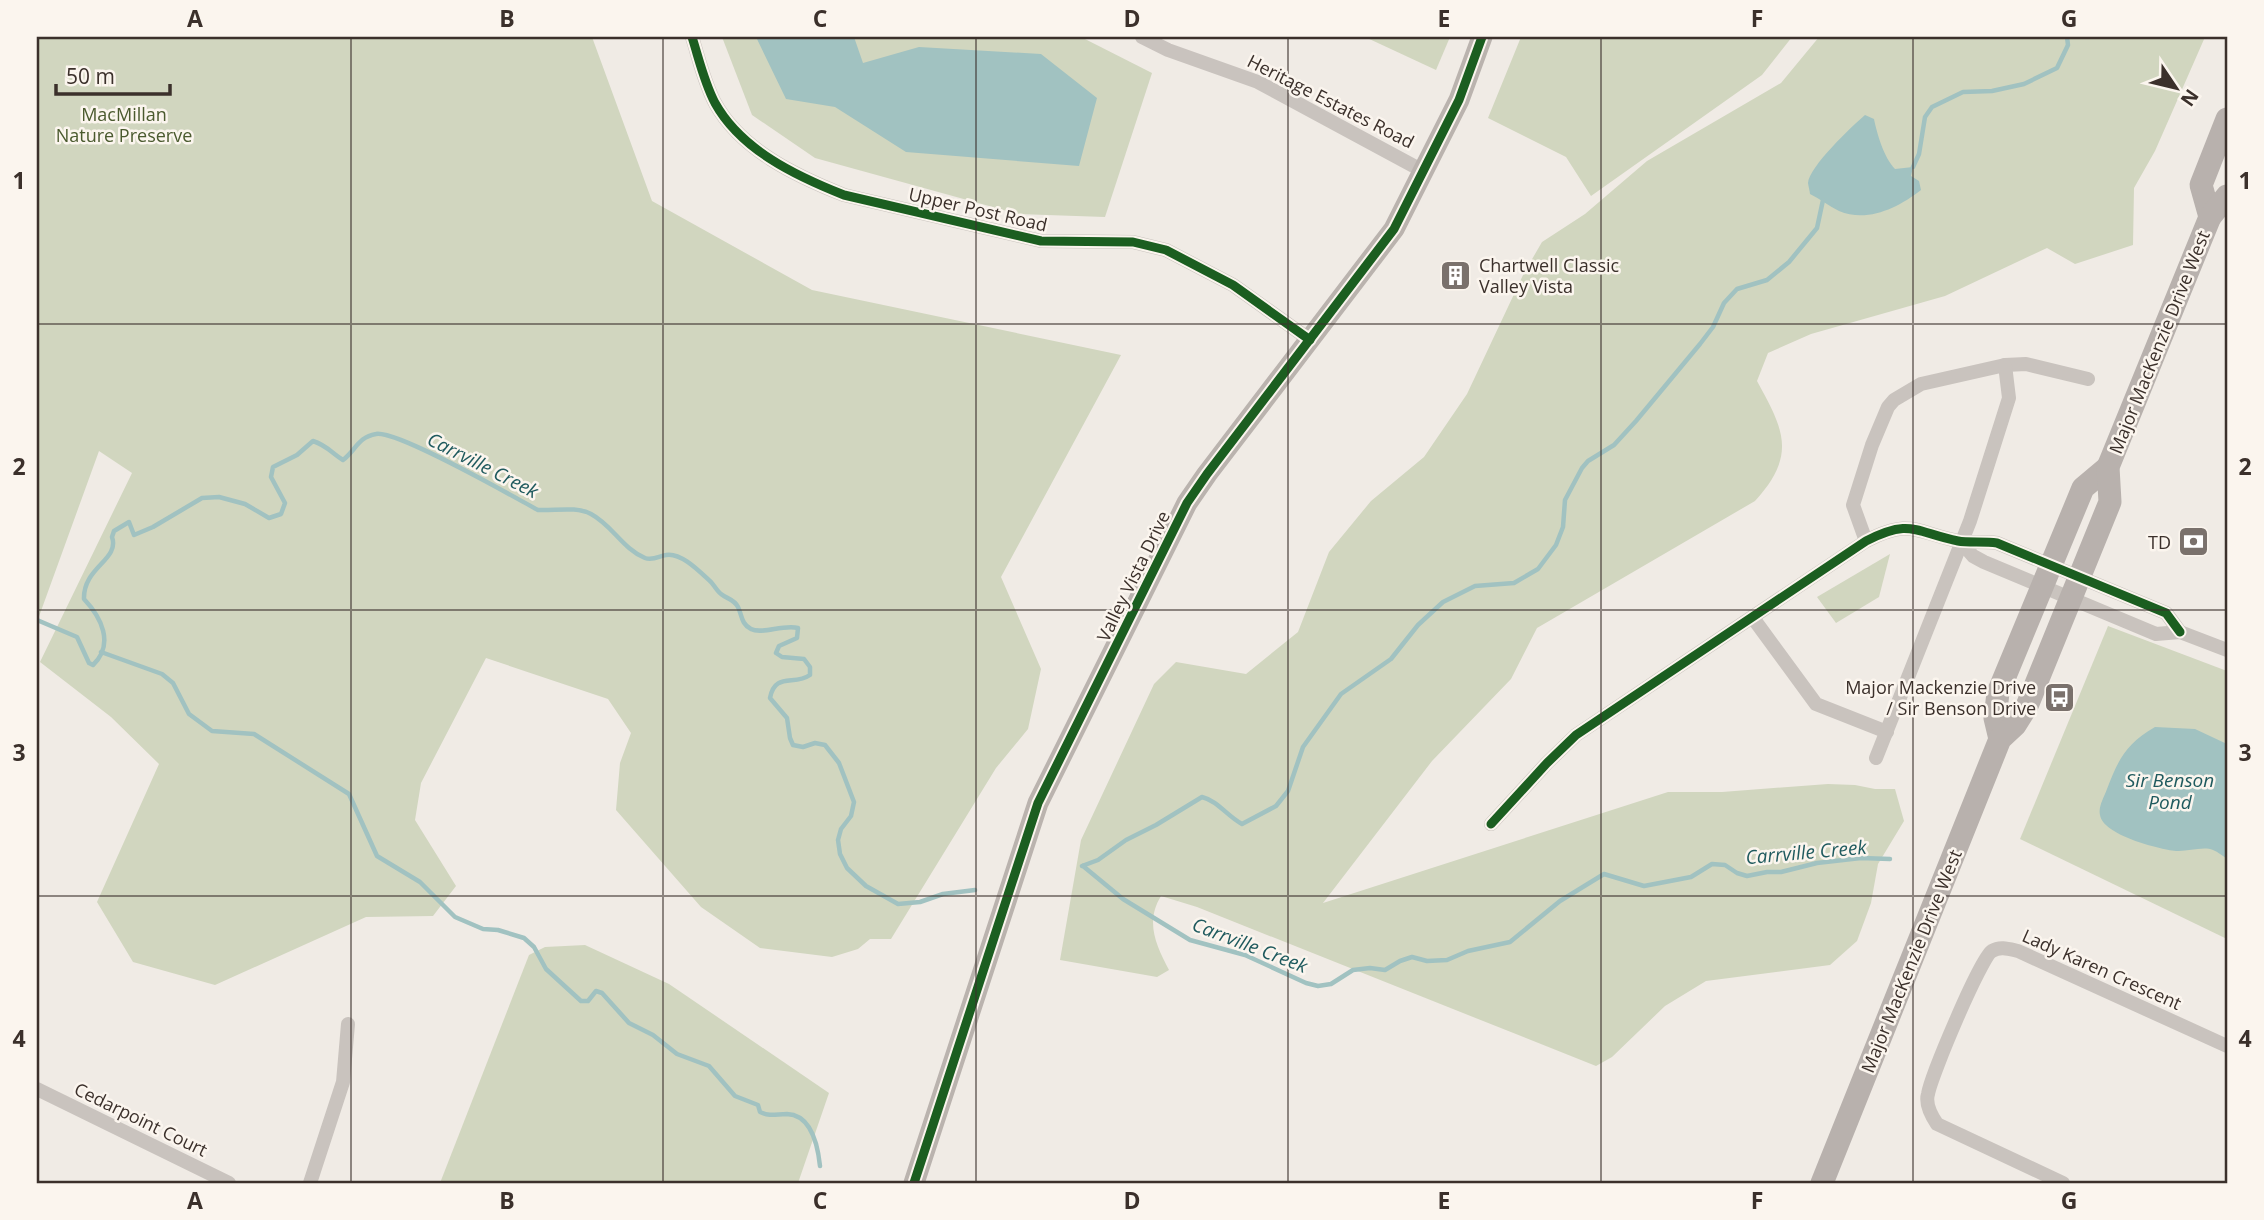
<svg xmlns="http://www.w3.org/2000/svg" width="2264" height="1220" viewBox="0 0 2264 1220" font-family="'Open Sans',sans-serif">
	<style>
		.green { fill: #d1d6bf }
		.water { fill: #a1c2c1 }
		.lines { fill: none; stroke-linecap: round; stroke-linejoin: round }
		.stream { stroke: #a1c2c1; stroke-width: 4.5 }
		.street { stroke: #c9c3be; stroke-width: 14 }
		.secondary { stroke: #bab3ae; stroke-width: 21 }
		.primary { stroke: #b8b1ad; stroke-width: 23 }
		.cycleway-casing { stroke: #fbf5ee; stroke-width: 13 }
		.cycleway { stroke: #1b5e20; stroke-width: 9 }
		.grid { fill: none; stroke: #3b302b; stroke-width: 2; stroke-opacity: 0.55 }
		.labels { text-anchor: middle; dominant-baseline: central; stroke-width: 5; stroke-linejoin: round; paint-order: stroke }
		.street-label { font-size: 18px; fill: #3b302b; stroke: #fbf5ee }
		.park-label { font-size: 18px; fill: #4a5a2e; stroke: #fbf5ee }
		.poi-label { font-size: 18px; fill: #3b302b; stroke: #fbf5ee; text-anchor: end }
		.water-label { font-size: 19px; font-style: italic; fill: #1f5a5e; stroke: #fbf5ee }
		.neatline { fill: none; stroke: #3b302b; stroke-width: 2.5 }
		.grid-label { font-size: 23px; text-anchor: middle; font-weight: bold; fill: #3b302b }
	</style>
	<rect width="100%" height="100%" fill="#f0ebe5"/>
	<g class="green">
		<polygon points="37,37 592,37 652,201 812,290 1121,355 1001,577 1041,669 1028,729 996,768 891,939 870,939 858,949 832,957 760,948 701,907 616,810 620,763 631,733 608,699 486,658 421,783 415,820 456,886 433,916 366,917 215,985 133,962 97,902 159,764 111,717 40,662 132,473 99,451 37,622"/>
		<polygon points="722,37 1081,37 1152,73 1105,217 1018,214 815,158 752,115"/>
		<polygon points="1365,37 1450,37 1436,70"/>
		<polygon points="1521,37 1792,37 1762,75 1591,196 1566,157 1488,118"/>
		<path d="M1819,37H2205L2155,151L2134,188L2133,245L2075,264L2047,248L1945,296L1811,334L1768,353L1757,381C1784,430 1797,455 1755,501L1537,628L1511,679L1432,761L1323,903L1668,792H1722L1828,784L1855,785L1875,789H1895L1904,821L1878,864L1871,903L1857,941L1830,965L1706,981L1665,1006L1612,1057L1596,1066L1197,907L1161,896C1145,922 1156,945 1169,970L1157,977L1060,960L1081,840L1154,684L1176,662L1246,674L1298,632L1329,552L1371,501L1424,457L1467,394L1524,273L1542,242L1585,214L1647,161L1781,83Z"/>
		<polygon points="1890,554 1879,597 1836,623 1817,597"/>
		<polygon points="2108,626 2227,671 2227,939 2020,839"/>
		<polygon points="585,945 669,984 829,1093 798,1183 440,1183 529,955 545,947"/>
	</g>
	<g class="water">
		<polygon points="756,37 854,37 863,63 919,47 1041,54 1097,98 1079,166 906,152 835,107 786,99"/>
		<path d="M1865,115L1874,119C1877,134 1884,158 1895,169L1913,167L1911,176L1919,181L1921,190C1898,208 1867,223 1839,211C1829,206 1820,199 1810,194C1810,192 1808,184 1808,183C1809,167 1852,126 1865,115Z"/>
		<path d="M2155,727L2195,729L2227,744V859C2223,856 2218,852 2213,850C2203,846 2187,852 2176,851C2158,849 2103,835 2100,815C2098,807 2104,797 2107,789C2119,758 2126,744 2155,727Z"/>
	</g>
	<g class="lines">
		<g class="stream">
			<polyline points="1913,167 1919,154 1925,117 1932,107 1963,92 1992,91 2024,84 2057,68 2068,45 2067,37"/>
			<path d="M37,620L77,637L89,663L93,665C115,644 101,617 84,599C83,567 120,560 112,537L114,531L129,522L134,535L153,527L202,498L219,497L245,504L269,518L281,514L285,503L271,477L273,467L297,455L313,441C326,445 332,453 343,460C356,450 358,437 376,434C397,430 512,496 538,510C555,511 576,506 591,514C612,525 623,549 645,558C653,561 659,556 666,555C681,552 700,572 711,582C714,585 717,591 721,594C727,599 734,599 738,607C742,615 741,624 751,629C762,635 783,624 798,628L797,638L779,646L776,653L782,657L804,659L810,667V675C794,686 775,672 770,698L787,718L790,738L793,745L803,747L815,743L825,745L839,763L854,802L851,816L841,829L838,840L840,854L847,868L866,886L898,904L920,902L943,894L975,890"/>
			<path d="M101,652L162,674L173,683L189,714L212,731L254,734L349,794L377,856L420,882L455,917L483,929L498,930L524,938L534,947L546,969L581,1001H588L596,991L602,993L629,1023L653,1035L677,1054L709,1066L735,1096L758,1105L760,1112C771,1117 776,1114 787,1114C812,1115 818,1147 820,1166"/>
			<path d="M1082,866L1098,860L1126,840L1156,825L1202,797C1218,801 1227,816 1242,824L1276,806L1288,791L1303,747L1341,694L1391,659L1418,625L1443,602L1475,586L1514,583L1538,569L1556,545L1563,527L1565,500L1582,468L1588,461L1614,445L1636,421L1700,344L1713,327L1724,303L1737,289L1767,280L1789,262L1817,228L1823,200"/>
			<polyline points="1083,866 1123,899 1190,940 1245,955 1306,983 1318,986 1331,984 1353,970 1370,968 1385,970 1400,961 1412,957 1427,961 1447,960 1468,951 1510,942 1560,901 1604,874 1644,886 1691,877 1712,864 1725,865 1737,873 1747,876 1767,872 1781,872 1817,863 1861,858 1890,859"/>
		</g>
		<g class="street">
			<path d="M692,37C699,59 704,82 715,103C741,150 796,176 844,195L1041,241L1133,242L1166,250L1233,285L1310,340"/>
			<polyline points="1142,37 1168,50 1258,82 1423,171"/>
			<polyline points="1866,541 1853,505 1872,445 1888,407 1894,400 1921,384 2005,365 2026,364 2088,379"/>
			<polyline points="1961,542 1973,556 1984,562 2156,634 2180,632 2227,650"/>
			<polyline points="1753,618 1816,704 1887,732"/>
			<polyline points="1876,758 1970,521 2009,398 2005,365"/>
			<path d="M1491,824L1547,763L1576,735L1866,541C1911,518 1914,532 1958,541C1968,543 1984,541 1997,543L2166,613L2180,632"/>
			<polyline points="37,1089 229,1183"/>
			<polyline points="310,1183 343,1082 348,1024"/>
			<path d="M2063,1183L1937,1124C1931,1115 1925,1104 1928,1094C1931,1076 1981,957 1992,951C2000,946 2009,949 2018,951L2227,1046"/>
		</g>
		<polyline class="secondary" points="914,1183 1038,803 1187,503 1207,474 1394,229 1459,100 1482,37"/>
		<g class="primary">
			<polyline points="2210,217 2201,185 2227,119"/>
			<polyline points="2000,739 1995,718 1998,693 2083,488 2108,467"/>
			<polyline points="1822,1183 2000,739 2015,725 2027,706 2110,502 2108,467 2210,217 2227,196"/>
		</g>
		<defs>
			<g id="cycleway">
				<path d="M692,37C699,59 704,82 715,103C741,150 796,176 844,195L1041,241L1133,242L1166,250L1233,285L1310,340"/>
				<path d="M1491,824L1547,763L1576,735L1866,541C1911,518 1914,532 1958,541C1968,543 1984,541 1997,543L2166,613L2180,632"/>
				<polyline points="914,1183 1038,803 1187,503 1207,474 1394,229 1459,100 1482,37"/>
			</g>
		</defs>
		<use href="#cycleway" class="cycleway-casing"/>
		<use href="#cycleway" class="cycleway"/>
	</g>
	<path class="grid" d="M351,37V1183M663,37V1183M976,37V1183M1288,37V1183M1601,37V1183M1913,37V1183M37,324H2227M37,610H2227M37,896H2227"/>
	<defs>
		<symbol id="building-square" viewBox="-11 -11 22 22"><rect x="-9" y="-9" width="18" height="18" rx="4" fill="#7a716c" stroke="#fbf5ee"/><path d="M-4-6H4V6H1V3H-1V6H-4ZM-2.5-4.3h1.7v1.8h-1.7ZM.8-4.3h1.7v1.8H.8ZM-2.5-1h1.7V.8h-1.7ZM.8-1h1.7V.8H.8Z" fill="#fff"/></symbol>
		<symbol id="bank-square" viewBox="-11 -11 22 22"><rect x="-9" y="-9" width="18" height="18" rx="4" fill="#7a716c" stroke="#fbf5ee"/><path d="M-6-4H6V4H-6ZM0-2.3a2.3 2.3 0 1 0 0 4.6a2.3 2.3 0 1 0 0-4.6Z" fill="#fff"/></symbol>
		<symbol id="bus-square" viewBox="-11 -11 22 22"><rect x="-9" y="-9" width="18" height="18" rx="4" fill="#7a716c" stroke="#fbf5ee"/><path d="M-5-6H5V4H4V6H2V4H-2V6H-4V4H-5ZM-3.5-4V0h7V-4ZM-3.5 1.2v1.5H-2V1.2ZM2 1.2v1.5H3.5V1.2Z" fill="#fff"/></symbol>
	</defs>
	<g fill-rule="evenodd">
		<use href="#building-square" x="1438" y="258" width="35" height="35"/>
		<use href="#bank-square" x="2176" y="524" width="35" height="35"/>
		<use href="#bus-square" x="2042" y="680" width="35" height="35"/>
	</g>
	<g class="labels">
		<g class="street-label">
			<text transform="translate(1331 101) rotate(27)">Heritage Estates Road</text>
			<text transform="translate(978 209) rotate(13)">Upper Post Road</text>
			<text transform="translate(2159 342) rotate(-68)">Major MacKenzie Drive West</text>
			<text transform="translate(1133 576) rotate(-64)">Valley Vista Drive</text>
			<text transform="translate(1911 961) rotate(-68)">Major MacKenzie Drive West</text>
			<text transform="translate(2102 969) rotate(24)">Lady Karen Crescent</text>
			<text transform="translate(141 1119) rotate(26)">Cedarpoint Court</text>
		</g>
		<g class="park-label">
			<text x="124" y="114">MacMillan<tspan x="124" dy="21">Nature Preserve</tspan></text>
		</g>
		<g class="poi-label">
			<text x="1479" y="265" text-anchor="start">Chartwell Classic<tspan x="1479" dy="21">Valley Vista</tspan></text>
			<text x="2171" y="542">TD</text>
			<text x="2036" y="687">Major Mackenzie Drive<tspan x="2036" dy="21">/ Sir Benson Drive</tspan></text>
		</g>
		<g class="water-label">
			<text transform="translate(483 465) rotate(27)">Carrville Creek</text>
			<text x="2170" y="780">Sir Benson<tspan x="2170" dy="22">Pond</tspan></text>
			<text transform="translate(1806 852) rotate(-5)">Carrville Creek</text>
			<text transform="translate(1250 945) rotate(21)">Carrville Creek</text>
		</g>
	</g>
	<rect width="2264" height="1220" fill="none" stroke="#fbf5ee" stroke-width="77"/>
	<g transform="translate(2176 88) rotate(125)" stroke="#fbf5ee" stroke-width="5" paint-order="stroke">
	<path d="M0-5L12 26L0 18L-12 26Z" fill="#3b302b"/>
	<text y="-10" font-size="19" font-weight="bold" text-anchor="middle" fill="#3b302b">N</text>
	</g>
	<path d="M56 84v10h114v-10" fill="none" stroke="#3b302b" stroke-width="3.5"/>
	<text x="66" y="84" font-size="21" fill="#3b302b" stroke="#fbf5ee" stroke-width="5" paint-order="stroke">50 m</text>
	<rect x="38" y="38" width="2188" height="1144" class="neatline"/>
	<g class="grid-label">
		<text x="195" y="27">A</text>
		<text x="507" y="27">B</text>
		<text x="820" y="27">C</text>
		<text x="1132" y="27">D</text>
		<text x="1444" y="27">E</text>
		<text x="1757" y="27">F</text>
		<text x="2069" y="27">G</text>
		<text x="19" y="189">1</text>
		<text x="2245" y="189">1</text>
		<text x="19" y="475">2</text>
		<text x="2245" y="475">2</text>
		<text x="19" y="761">3</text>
		<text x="2245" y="761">3</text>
		<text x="19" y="1047">4</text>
		<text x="2245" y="1047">4</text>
		<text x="195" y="1209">A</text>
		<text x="507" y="1209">B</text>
		<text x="820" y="1209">C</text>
		<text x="1132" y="1209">D</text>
		<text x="1444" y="1209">E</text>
		<text x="1757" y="1209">F</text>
		<text x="2069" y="1209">G</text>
	</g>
</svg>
